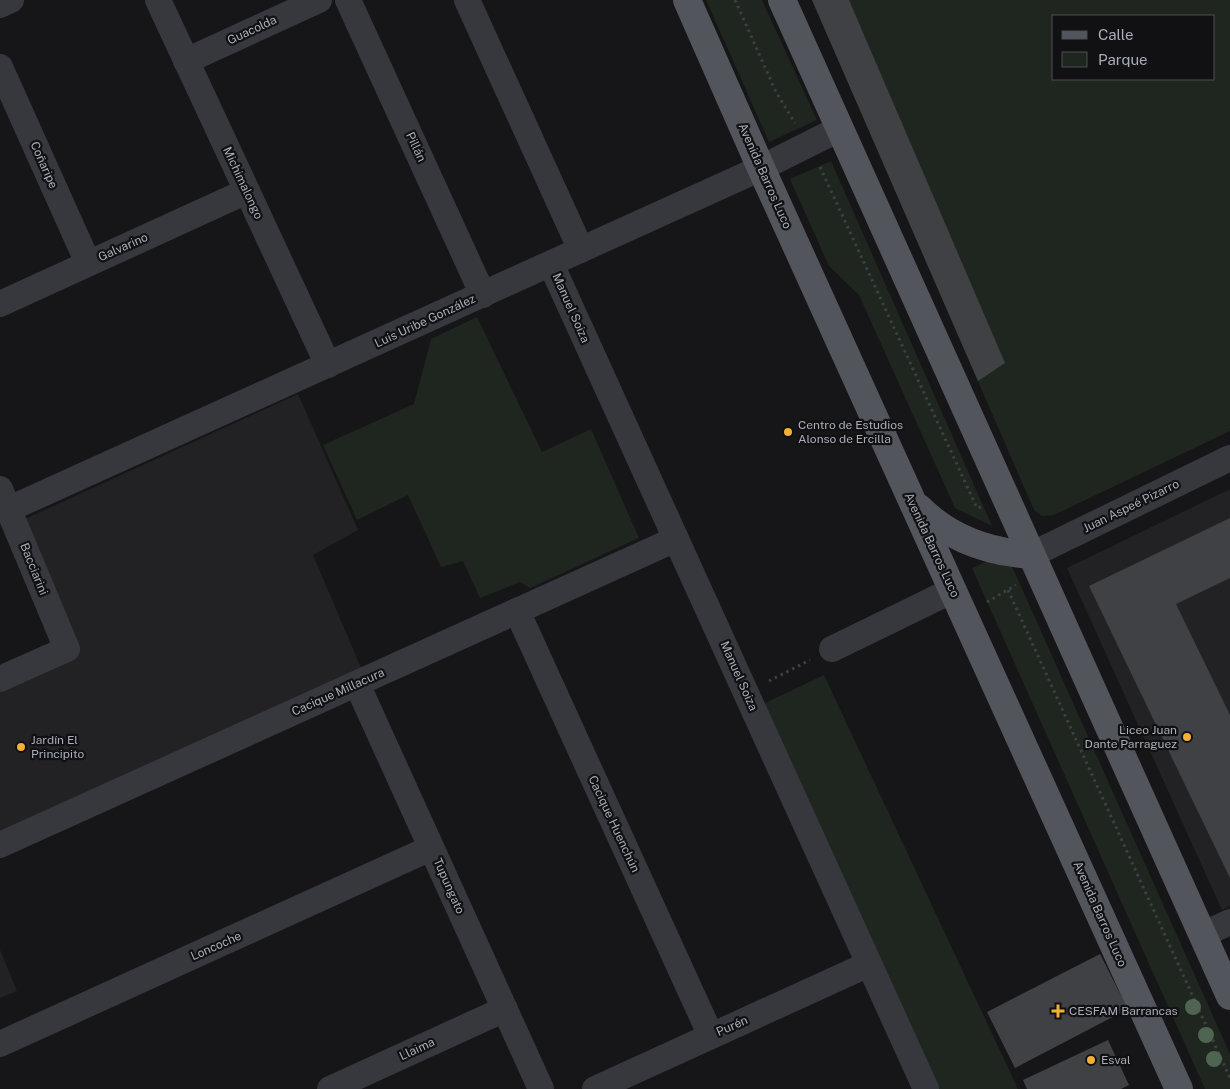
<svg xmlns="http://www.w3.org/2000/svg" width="1230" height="1089" viewBox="0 0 1230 1089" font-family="'Public Sans',sans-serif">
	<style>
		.built { fill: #222225 }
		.green { fill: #1e261f; fill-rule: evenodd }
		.building { fill: #404145 }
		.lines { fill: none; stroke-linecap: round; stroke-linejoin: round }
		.path { stroke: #3d3f44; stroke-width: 3; stroke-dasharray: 2.5 4; stroke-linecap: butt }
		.minor { stroke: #37383d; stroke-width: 26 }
		.primary { stroke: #53555c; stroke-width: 28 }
		.tree { fill: #506452 }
		.poi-dot { fill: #f2b134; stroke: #111113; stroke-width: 2 }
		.labels { text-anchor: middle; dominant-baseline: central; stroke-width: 4.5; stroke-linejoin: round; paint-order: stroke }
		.street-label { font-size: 12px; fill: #a8adb8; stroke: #111113 }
		.poi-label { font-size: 12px; fill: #a8adb8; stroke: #111113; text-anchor: start }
	</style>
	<rect width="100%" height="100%" fill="#161618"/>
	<g class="built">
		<polygon points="298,394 358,530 313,555 362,670 0,834 0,690 75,659 14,524"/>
		<polygon points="1230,489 1230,906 1222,910 1067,568"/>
		<polygon points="0,950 17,991 0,998"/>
	</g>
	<g class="green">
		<polygon points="706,0 762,0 817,120 769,142"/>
		<path d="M812,0H1230V431L1054,515L1042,516L1034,510ZM1054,16H1214V79H1054Z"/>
		<polygon points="831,161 992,526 955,508 859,295 829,266 790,179"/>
		<polygon points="477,317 542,452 591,429 639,538 530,588 520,582 480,598 463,561 441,567 408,495 357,520 323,445 414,404 431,339"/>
		<polygon points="1006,553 1230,1054 1230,1089 1205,1089 972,568"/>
		<polygon points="824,675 1018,1089 938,1089 761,705"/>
	</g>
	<g class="building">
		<polygon points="812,0 849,0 1005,363 978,381"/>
		<polygon points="1230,518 1230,578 1176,604 1230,715 1230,878 1089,586"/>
		<polygon points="1100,954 1128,1009 1015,1068 987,1012"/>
		<polygon points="1108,1040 1129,1085 1121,1089 1027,1089 1023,1080"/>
	</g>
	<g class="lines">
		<g class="path">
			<polyline points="735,0 776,92 795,123"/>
			<polyline points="820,167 977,508 981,507"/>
			<polyline points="1008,590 1230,1078"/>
			<polyline points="987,602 1016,585"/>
			<polyline points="769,681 810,660"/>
		</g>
		<g class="minor">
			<polyline points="158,0 328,365"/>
			<polyline points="348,0 483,295"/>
			<polyline points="467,0 581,250"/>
			<polyline points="0,5 11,0"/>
			<polyline points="186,61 319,0"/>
			<polyline points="0,67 88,263"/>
			<polyline points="551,264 926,1089"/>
			<polyline points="0,304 247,191"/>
			<polyline points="0,489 67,649 0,679"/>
			<polyline points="9,509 761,168 839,129"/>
			<polyline points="1031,555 1230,458"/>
			<polyline points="517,611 711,1036"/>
			<polyline points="832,649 953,590"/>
			<polyline points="357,684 541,1089"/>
			<polyline points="0,845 676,539"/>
			<polyline points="1202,935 1230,922"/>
			<polyline points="0,1044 431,848"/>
			<polyline points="330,1089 505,1009"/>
			<polyline points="595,1089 869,964"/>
		</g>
		<g class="primary">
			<polyline points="687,0 761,168 1179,1089"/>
			<polyline points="782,0 1230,996"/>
			<path d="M919,508C950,539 988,552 1031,555"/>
		</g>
	</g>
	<g class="tree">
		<circle cx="1193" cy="1007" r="8"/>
		<circle cx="1206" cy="1035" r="8"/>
		<circle cx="1214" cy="1059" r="8"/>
	</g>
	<g class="poi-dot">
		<circle cx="788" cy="432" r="5"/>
		<circle cx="1187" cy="737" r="5"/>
		<circle cx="21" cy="747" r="5"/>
		<path d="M1055.5 1003.5h5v5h5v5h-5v5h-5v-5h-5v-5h5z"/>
		<circle cx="1091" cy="1060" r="5"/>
	</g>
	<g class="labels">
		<g class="street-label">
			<text transform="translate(252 30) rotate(-25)">Guacolda</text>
			<text transform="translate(416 147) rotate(65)">Pillán</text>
			<text transform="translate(44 165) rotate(66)">Coñaripe</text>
			<text transform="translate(765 176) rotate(66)">Avenida Barros Luco</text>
			<text transform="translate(243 183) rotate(65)">Michimalongo</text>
			<text transform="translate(123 247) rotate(-24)">Galvarino</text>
			<text transform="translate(571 308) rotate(66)">Manuel Soiza</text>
			<text transform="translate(425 321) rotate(-25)">Luis Uribe González</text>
			<text transform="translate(1131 506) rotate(-26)">Juan Aspeé Pizarro</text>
			<text transform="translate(932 545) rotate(65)">Avenida Barros Luco</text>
			<text transform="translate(34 569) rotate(68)">Bacciarini</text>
			<text transform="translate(739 676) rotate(66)">Manuel Soiza</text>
			<text transform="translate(338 692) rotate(-24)">Cacique Millacura</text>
			<text transform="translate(614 824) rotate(65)">Cacique Huenchún</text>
			<text transform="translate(449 886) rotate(66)">Tupungato</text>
			<text transform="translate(1100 914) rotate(66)">Avenida Barros Luco</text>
			<text transform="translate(216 946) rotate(-24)">Loncoche</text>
			<text transform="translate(732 1026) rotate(-24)">Purén</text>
			<text transform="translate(417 1049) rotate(-25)">Llaima</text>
		</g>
		<g class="poi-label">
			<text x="798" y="425">Centro de Estudios<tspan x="798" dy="14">Alonso de Ercilla</tspan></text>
			<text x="1177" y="730" text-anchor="end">Liceo Juan<tspan x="1177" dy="14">Dante Parraguez</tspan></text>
			<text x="31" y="740">Jardín El<tspan x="31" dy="14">Principito</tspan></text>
			<text x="1069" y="1011">CESFAM Barrancas</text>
			<text x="1101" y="1060">Esval</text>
		</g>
	</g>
	<rect x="1052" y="15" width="162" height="65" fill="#111113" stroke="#4d4f55"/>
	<rect x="1062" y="31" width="25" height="8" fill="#53555c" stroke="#4d4f55"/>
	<text x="1098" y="40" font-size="15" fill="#a8adb8">Calle</text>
	<rect x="1062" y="52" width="25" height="15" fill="#1e261f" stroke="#4d4f55"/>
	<text x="1098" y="65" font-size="15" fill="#a8adb8">Parque</text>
</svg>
